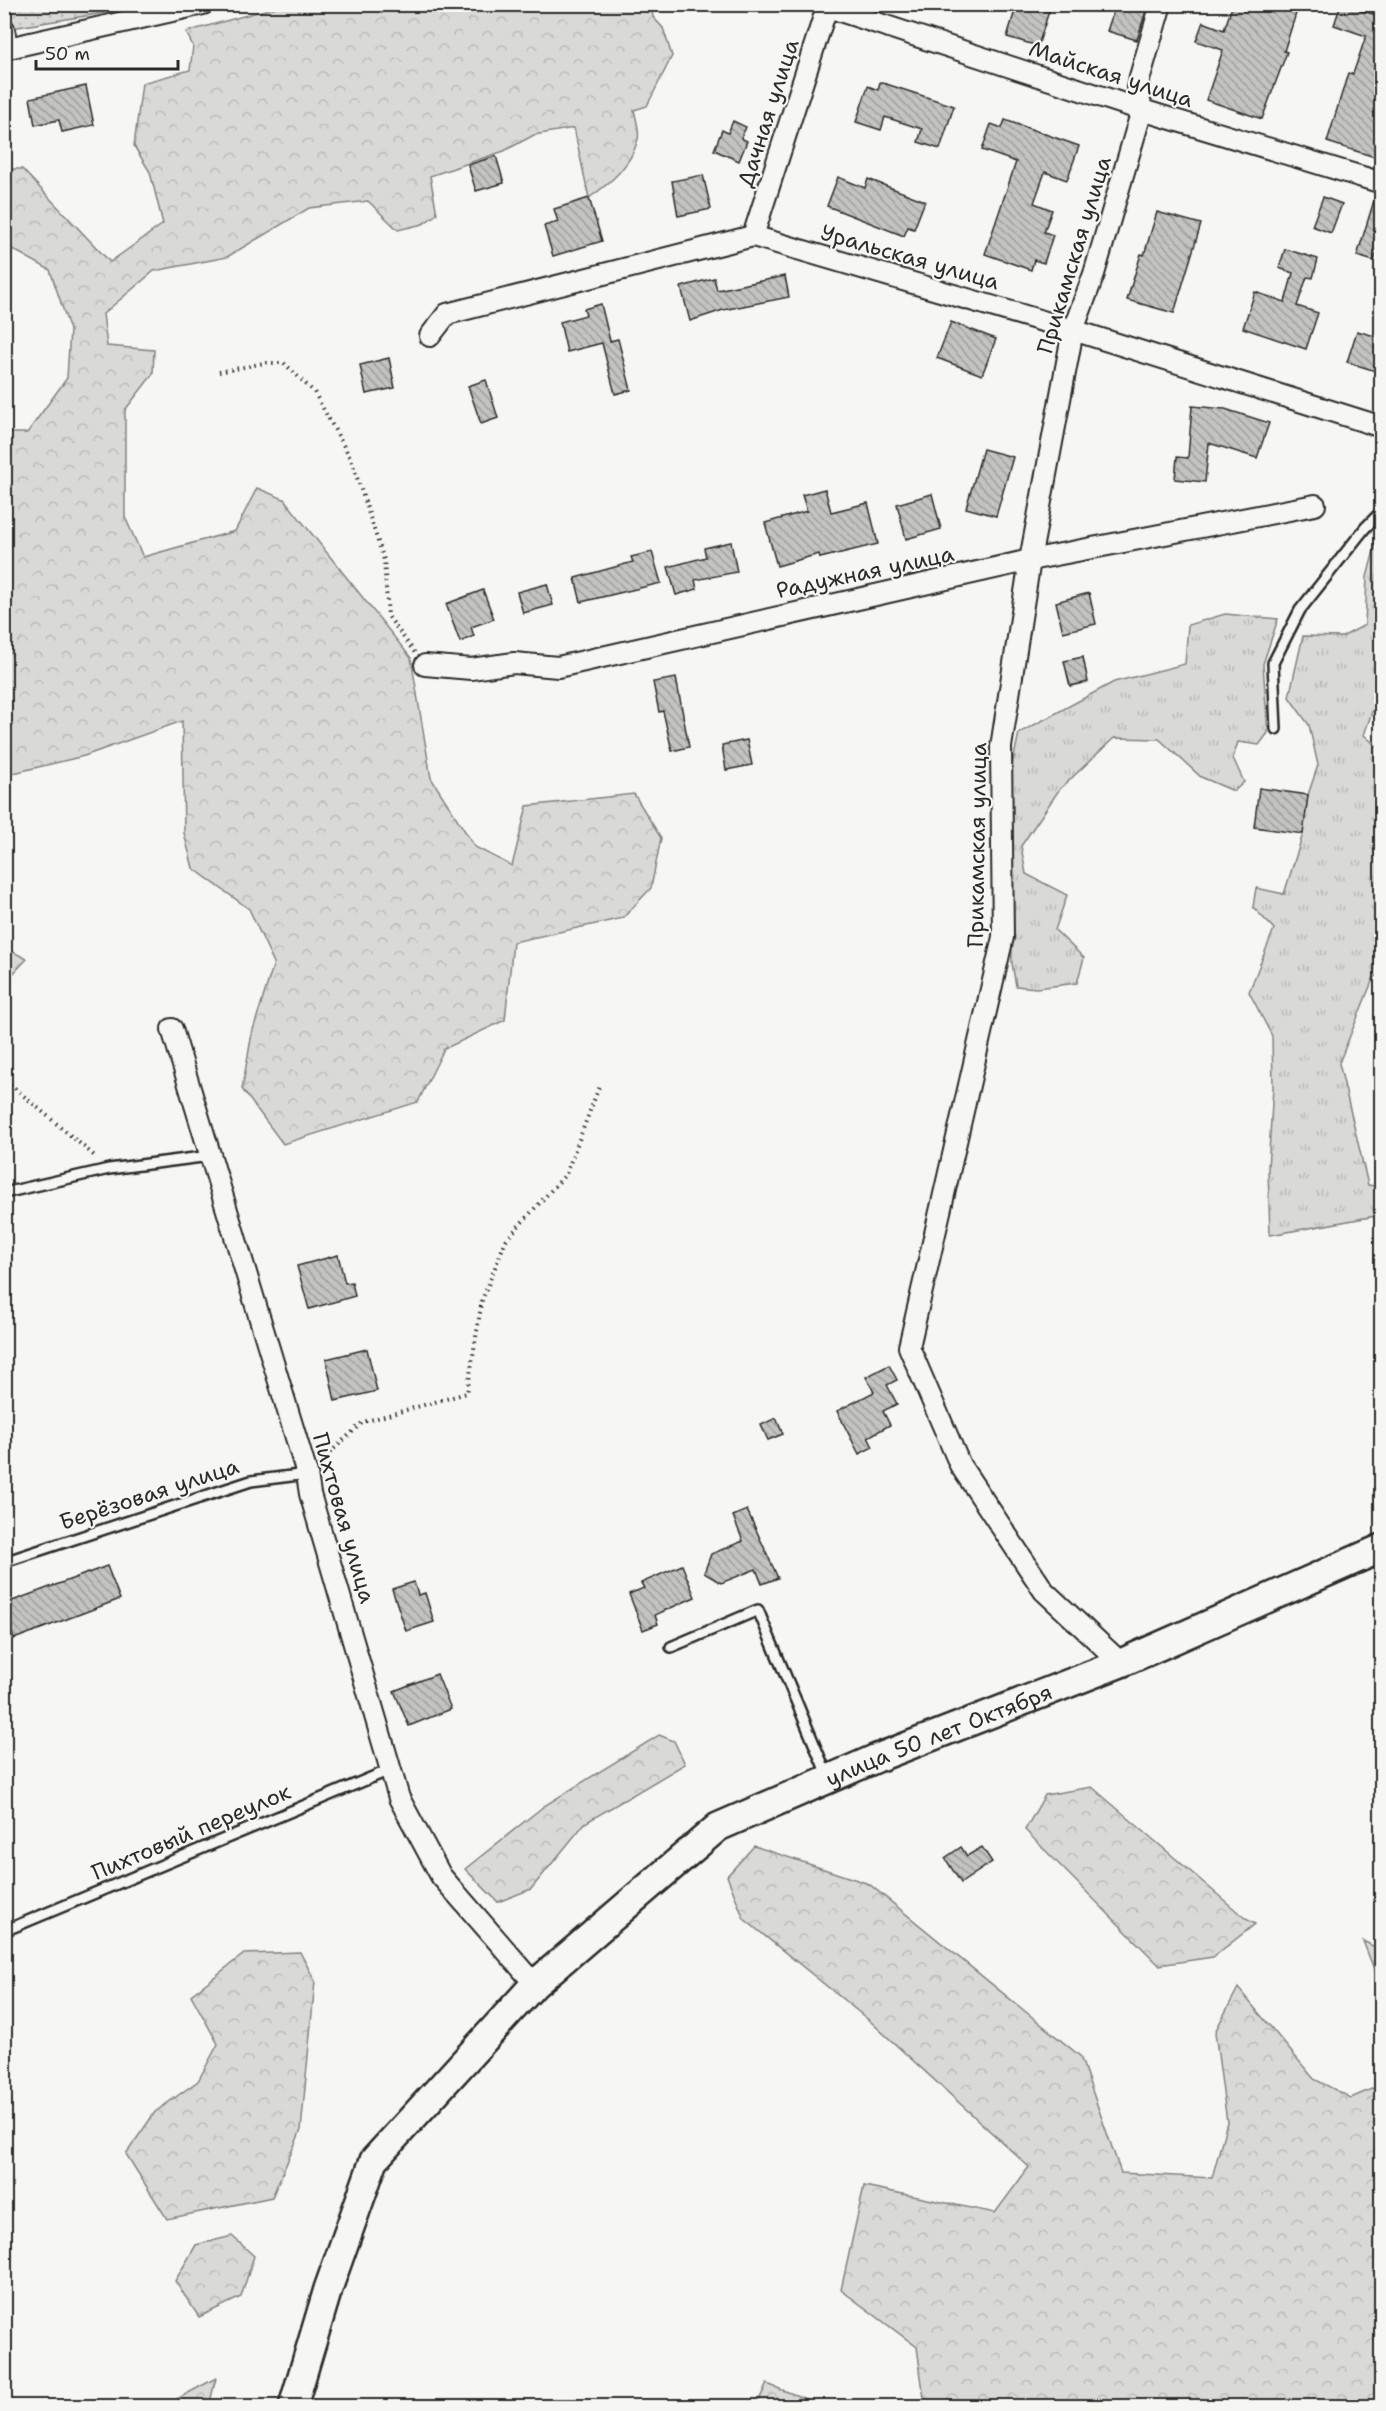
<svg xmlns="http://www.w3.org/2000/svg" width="1386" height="2411" viewBox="0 0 1386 2411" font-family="'Shantell Sans',sans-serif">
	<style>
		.grass { fill: url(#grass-tufts); stroke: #828280; stroke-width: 1.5 }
		.forest { fill: url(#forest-crowns); stroke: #828280; stroke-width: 1.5 }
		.garden { fill: url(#garden-dots); stroke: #828280; stroke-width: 1.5 }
		.building { fill: url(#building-back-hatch); stroke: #2b2b2b; stroke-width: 1.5 }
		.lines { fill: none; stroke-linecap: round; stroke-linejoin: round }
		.service-casing { stroke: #2b2b2b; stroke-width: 14 }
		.minor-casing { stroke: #2b2b2b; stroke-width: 24 }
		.secondary-casing { stroke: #2b2b2b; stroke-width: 32 }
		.path { stroke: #2b2b2b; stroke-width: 4; stroke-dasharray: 1.5 4.5; stroke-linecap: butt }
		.service { stroke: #f6f6f2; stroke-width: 9 }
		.minor { stroke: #f6f6f2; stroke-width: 20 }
		.secondary { stroke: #f6f6f2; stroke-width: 27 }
		.labels { text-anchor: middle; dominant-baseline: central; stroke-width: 4.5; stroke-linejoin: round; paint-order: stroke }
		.street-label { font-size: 22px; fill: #2b2b2b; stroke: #f6f6f2 }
	</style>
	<defs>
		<pattern id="grass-tufts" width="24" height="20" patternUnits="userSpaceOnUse" patternTransform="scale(1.5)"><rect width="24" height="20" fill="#d9d9d5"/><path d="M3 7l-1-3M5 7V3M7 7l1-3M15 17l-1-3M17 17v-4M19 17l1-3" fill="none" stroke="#babab7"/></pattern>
		<pattern id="forest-crowns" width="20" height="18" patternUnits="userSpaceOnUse" patternTransform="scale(1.5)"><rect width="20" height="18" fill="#d9d9d5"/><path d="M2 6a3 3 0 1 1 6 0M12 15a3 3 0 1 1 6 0" fill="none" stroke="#babab7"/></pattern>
		<pattern id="garden-dots" width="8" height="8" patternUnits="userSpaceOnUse" patternTransform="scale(1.5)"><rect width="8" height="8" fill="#d9d9d5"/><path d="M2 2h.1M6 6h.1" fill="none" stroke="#babab7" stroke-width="1.8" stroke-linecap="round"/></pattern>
		<pattern id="building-back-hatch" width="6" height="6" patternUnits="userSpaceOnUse" patternTransform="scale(1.5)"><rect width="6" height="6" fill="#c3c3c0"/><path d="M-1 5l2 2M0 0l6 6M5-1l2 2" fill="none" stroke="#9f9f9c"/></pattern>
	</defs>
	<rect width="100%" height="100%" fill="#f6f6f2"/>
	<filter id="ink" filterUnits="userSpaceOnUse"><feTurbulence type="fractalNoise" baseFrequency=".0167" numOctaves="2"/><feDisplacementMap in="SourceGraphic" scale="12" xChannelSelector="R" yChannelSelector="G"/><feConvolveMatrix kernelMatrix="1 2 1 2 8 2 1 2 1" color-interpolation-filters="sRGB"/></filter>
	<g filter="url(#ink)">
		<g class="grass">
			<polygon points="1381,537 1381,686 1364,735 1381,750 1381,972 1373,979 1339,1063 1368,1185 1381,1187 1381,1215 1270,1235 1268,1169 1273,1087 1272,1036 1249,992 1274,929 1253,907 1256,888 1284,894 1303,834 1308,795 1318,765 1309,725 1289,697 1303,636 1342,637 1365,625 1367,577 1377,539"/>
			<polygon points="1225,614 1278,619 1263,664 1268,733 1259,745 1238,742 1233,758 1244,782 1234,791 1201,777 1159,739 1114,738 1059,790 1021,846 1026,874 1067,895 1055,930 1084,958 1077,983 1037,988 1016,986 1012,963 1010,775 1019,733 1114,682 1185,664 1188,625"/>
		</g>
		<g class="forest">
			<path d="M283,5H651L653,17L663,28L672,56L647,106L634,110C636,119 640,131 638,139C631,166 610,183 589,198L574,128L534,135L504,151L430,176L437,214L423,224L398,230L368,201L309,208L227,257L154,271L103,314L107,346L154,350L153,374L125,410V517L143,557L235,531L257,488L284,499L411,658L431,778L475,847L512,866L527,806L634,794L661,838L651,888L623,918L513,942L505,1020L444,1049L418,1102L283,1144L242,1089L252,1033L274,963L249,909L193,868L184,833L182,721L84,756L5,775L4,433H27L67,378L70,330L50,270L5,245V169H22L110,262L163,224L150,172L134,146L142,83L190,70L193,46L186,32Z"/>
			<polygon points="5,948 27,959 5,982 4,982"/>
			<polygon points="659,1735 674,1741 685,1764 585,1823 531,1889 498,1902 465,1869 544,1806"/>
			<polygon points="1092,1787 1246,1919 1255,1924 1213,1957 1159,1965 1025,1830 1045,1795"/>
			<polygon points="754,1846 869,1884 1080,2056 1121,2173 1212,2178 1227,2122 1215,2032 1238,1988 1314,2079 1351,2098 1381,2085 1381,2406 925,2406 917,2347 841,2290 864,2186 995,2213 1029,2167 871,2022 744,1919 727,1876"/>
			<polygon points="1363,1941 1381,1950 1381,1987"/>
			<polygon points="300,1952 315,1981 301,2130 272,2197 167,2219 126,2154 155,2112 198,2081 218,2044 191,1995 244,1954"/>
			<polygon points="232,2236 254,2256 241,2297 199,2317 175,2281 196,2245"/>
			<polygon points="216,2378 209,2406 164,2406"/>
			<polygon points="767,2384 824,2406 756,2406"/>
		</g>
		<polygon class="garden" points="5,5 140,5 140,7 5,29"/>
		<g class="building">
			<polygon points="1017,4 1028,4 1049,11 1038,46 1007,37"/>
			<polygon points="1116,4 1148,4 1137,40 1107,31"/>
			<polygon points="1233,4 1299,4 1284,51 1287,52 1262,119 1206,100 1223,50 1196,41 1203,22 1224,30"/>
			<polygon points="1341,4 1373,14 1376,4 1382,4 1382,138 1375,157 1327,142 1348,73 1353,74 1366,36 1334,25"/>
			<polygon points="880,82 954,106 940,149 918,142 922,129 885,117 881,130 856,122 868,86 878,90"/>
			<polygon points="86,86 94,125 62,132 59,120 35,125 30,98"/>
			<polygon points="1005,120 1079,146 1067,180 1045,172 1034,203 1052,210 1044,232 1053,235 1044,263 1034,260 1031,270 985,254 1016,162 982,150 991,124 1002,128"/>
			<polygon points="733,121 746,127 741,138 747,141 739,161 714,150 722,130 728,133"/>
			<polygon points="496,156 504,183 476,191 468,165"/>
			<polygon points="703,175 711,209 678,216 672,181"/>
			<polygon points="838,177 865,188 868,179 925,201 914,229 908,227 904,236 827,206"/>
			<polygon points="1376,194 1382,195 1382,256 1376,255 1374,261 1357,256"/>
			<polygon points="1323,197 1342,204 1331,233 1312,226"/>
			<polygon points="589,198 602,241 553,256 544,226 558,222 554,209"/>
			<polygon points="1157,212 1201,224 1174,313 1127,300 1141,254 1144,255"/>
			<polygon points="1285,249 1318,259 1313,278 1307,277 1297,306 1318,313 1306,349 1243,328 1255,292 1285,302 1293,273 1279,268"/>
			<polygon points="785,276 789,297 723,310 690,321 681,287 714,278 717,290"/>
			<polygon points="601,304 610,341 618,339 631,390 615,394 602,343 567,352 560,322 586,315 584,309"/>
			<polygon points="951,322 996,339 982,375 937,358"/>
			<polygon points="1357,331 1382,338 1382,373 1347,362"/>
			<polygon points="389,358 395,388 366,394 360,365"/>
			<polygon points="486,380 498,418 481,424 468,386"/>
			<polygon points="1192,406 1225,409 1269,423 1257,458 1209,443 1205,482 1175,479 1177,457 1188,458"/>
			<polygon points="983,449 1013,457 996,516 966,508"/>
			<polygon points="825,489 831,512 868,503 878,544 820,558 819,554 777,566 765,523 807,511 802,495"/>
			<polygon points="932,494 941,529 906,539 897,504"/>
			<polygon points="731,542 737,572 695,580 697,589 676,595 668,567 706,557 704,548"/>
			<polygon points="652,552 661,583 581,602 575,578 633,562 631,557"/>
			<polygon points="547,584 553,605 523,613 517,592"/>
			<polygon points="483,590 494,619 471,627 474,636 460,642 446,604"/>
			<polygon points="1089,593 1096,624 1063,632 1056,602"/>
			<polygon points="1083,657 1088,682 1070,686 1064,661"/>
			<polygon points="676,678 689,747 672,751 663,711 659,712 653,682"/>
			<polygon points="747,740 752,765 726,770 722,745"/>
			<polygon points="1259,788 1308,795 1303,834 1254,827"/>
			<polygon points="338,1255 345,1283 352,1282 355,1296 309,1309 297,1266"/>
			<polygon points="367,1349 377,1391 335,1401 326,1359"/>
			<polygon points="889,1365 897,1380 887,1385 897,1404 883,1411 890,1425 868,1437 873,1447 859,1454 837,1411 874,1392 866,1377"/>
			<polygon points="776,1418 783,1434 768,1440 761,1425"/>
			<polygon points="747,1510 778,1578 762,1584 756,1569 721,1583 704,1573 711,1554 743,1541 733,1516"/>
			<polygon points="682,1565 695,1597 655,1615 658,1624 643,1630 629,1594 644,1588 641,1583"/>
			<polygon points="107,1566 120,1599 14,1639 4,1613 4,1604"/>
			<polygon points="414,1582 418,1595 425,1593 434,1622 406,1631 392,1589"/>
			<polygon points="437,1674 451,1709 409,1726 394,1691"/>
			<polygon points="961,1847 967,1856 982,1847 992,1862 961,1883 945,1858"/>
		</g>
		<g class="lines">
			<defs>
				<g id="service">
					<polyline points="1276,729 1273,663 1300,610 1365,528 1382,511"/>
					<polyline points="4,1193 109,1169 210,1156"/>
					<polyline points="4,1562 251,1481 307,1474"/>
					<polyline points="671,1647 758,1610 828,1777"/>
					<polyline points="4,1931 392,1769"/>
				</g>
				<g id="minor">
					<polyline points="828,7 1142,110 1382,183"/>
					<polyline points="4,29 7,48"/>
					<polyline points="4,49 203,4"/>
					<polyline points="753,236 828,4"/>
					<polyline points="430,336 447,314 753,236 1073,330 1382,427"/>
					<polyline points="425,665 471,669 514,663 558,667 1030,560 1315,505"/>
					<polyline points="172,1029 307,1474 310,1494 399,1798 441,1876 535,1984"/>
					<polyline points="1121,1663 1044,1591 960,1465 909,1347 1003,937 1001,747 1030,560 1073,330 1094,274 1142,110 1137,87 1161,4"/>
				</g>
				<g id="secondary">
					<path id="s1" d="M293,2406L328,2289L374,2160L535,1984L718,1827L877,1758L1121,1663L1382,1548"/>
				</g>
			</defs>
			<use href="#service" class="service-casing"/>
			<use href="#minor" class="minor-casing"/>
			<use href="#secondary" class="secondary-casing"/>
			<g class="path">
				<polyline points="219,372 264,363 284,363 314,392 351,459 384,560 388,616 415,653"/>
				<polyline points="4,1086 11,1085 97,1158"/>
				<polyline points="321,1461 363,1422 467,1393 482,1300 506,1240 566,1174 599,1087"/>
			</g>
			<use href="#service" class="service"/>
			<use href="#minor" class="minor"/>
			<use href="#secondary" class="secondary"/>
		</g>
	</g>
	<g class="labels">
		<g class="street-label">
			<text transform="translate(1111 74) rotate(18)">Майская улица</text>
			<text transform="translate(768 113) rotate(-72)">Дачная улица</text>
			<text transform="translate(1074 255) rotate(-73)">Прикамская улица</text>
			<text transform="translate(910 257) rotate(16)">Уральская улица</text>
			<text transform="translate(865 572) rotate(-12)">Радужная улица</text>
			<text transform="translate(977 845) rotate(-89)">Прикамская улица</text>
			<text transform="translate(149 1494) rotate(-18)">Берёзовая улица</text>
			<text transform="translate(344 1518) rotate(74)">Пихтовая улица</text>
			<text stroke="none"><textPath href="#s1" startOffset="978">улица 50 лет Октября</textPath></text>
			<text transform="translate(191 1832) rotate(-23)">Пихтовый переулок</text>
		</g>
	</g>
	<rect width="1386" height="2411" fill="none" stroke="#f6f6f2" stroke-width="24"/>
	<rect x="12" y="12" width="1362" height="2387" fill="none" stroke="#2b2b2b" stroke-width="2" filter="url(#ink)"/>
	<path d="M36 60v9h142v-9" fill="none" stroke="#2b2b2b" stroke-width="3"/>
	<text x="45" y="60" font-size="18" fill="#2b2b2b" stroke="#f6f6f2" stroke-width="4.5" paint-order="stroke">50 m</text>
</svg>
